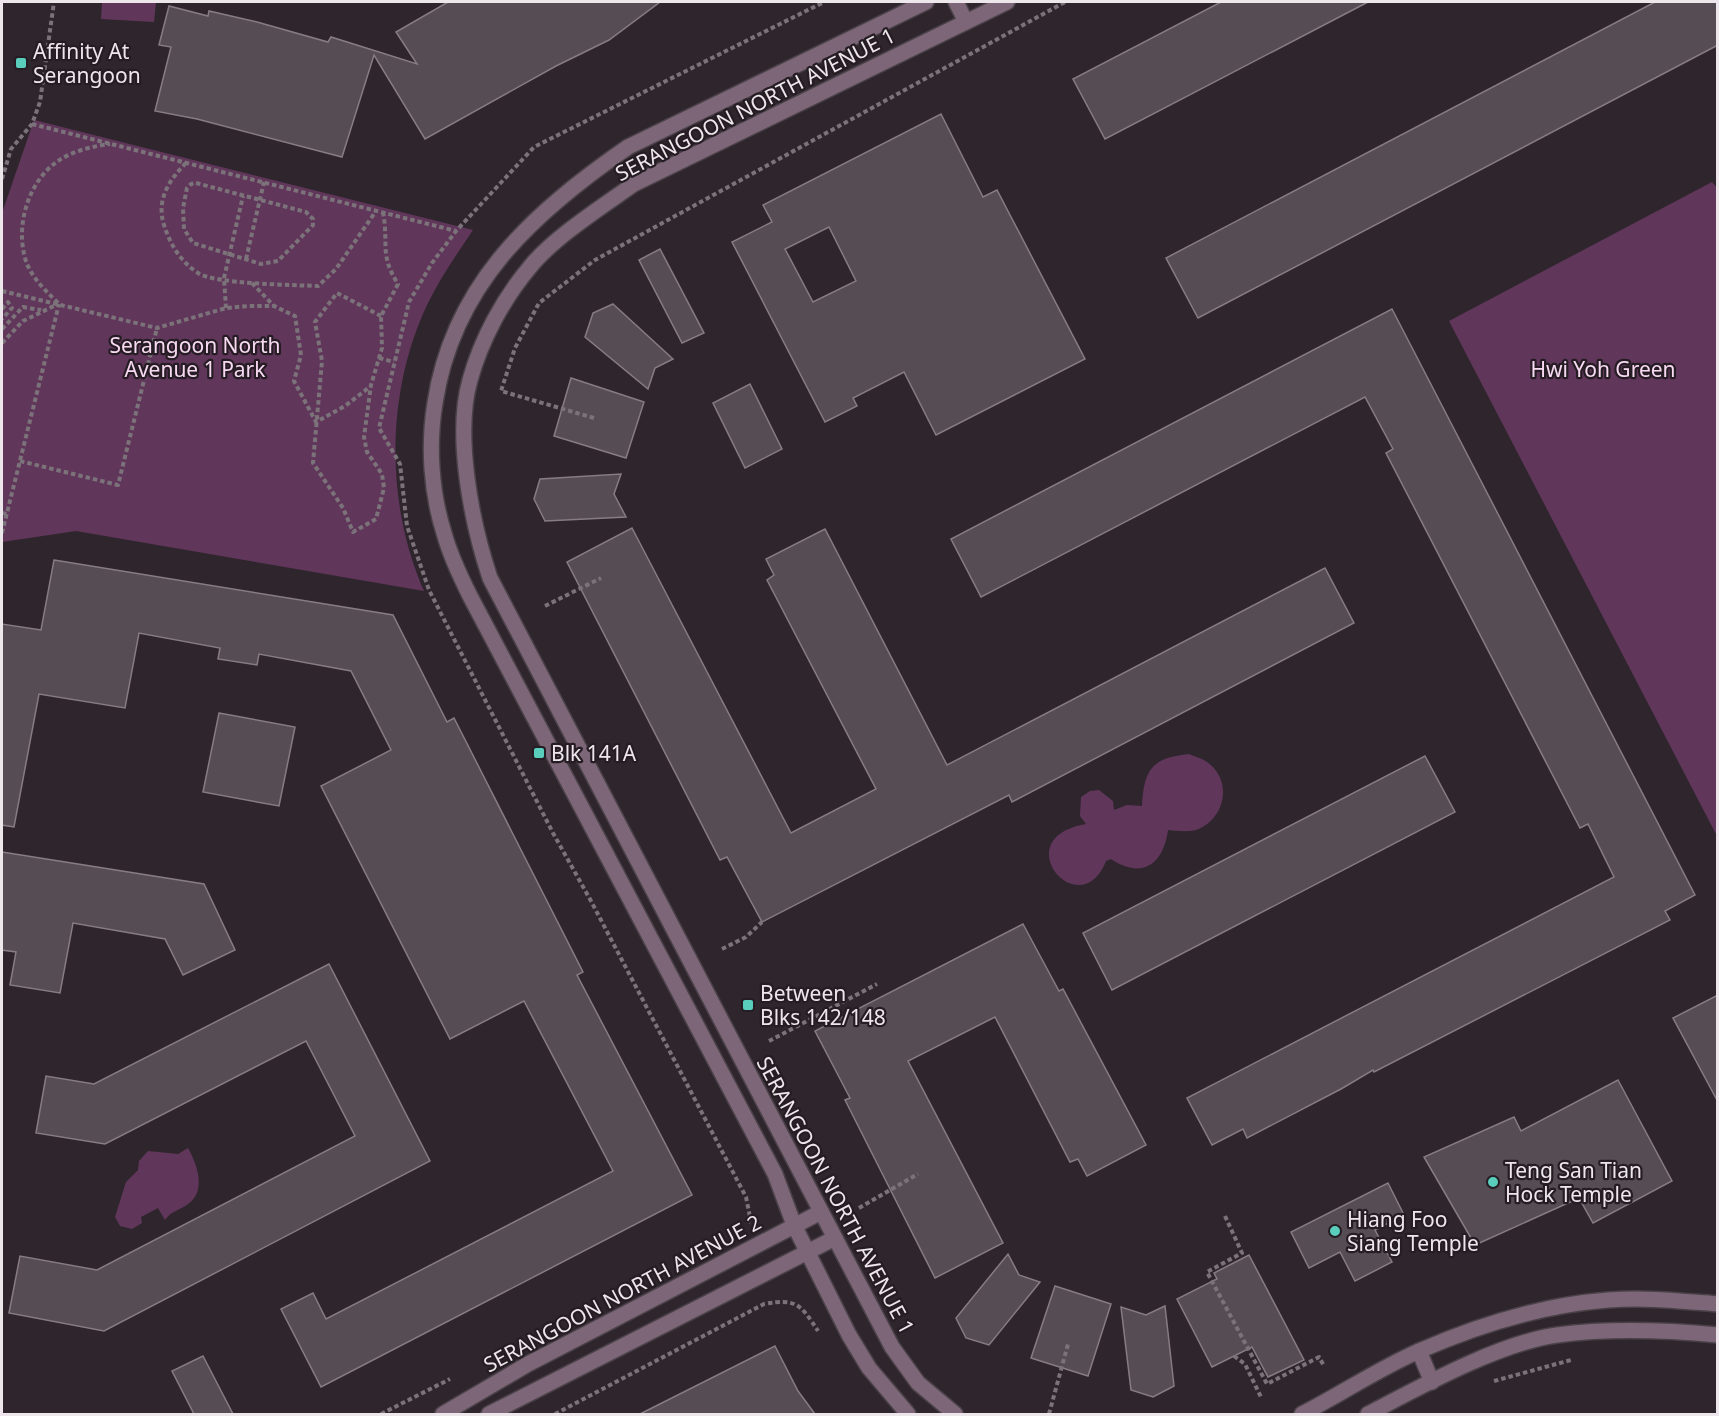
<svg xmlns="http://www.w3.org/2000/svg" width="1719" height="1416" viewBox="0 0 1719 1416" font-family="'Noto Sans',sans-serif">
	<style>
		.green { fill: #61365b }
		.building { fill: #554c54; stroke: #877c85; stroke-width: 1.5; fill-rule: evenodd }
		.lines { fill: none; stroke-linecap: round; stroke-linejoin: round }
		.minor-casing { stroke: #4a4148; stroke-width: 18 }
		.path { stroke: #7b7379; stroke-width: 4; stroke-dasharray: 4.5 3; stroke-linecap: butt }
		.minor { stroke: #7c6678; stroke-width: 15 }
		.poi-dot { fill: #5acebd; stroke: #251d23; stroke-width: 2 }
		.labels { text-anchor: middle; dominant-baseline: central; stroke-width: 4.5; stroke-linejoin: round; paint-order: stroke }
		.poi-label { font-size: 21px; fill: #ede7eb; stroke: #251d23; text-anchor: start }
		.street-label { font-size: 21px; fill: #ede7eb; stroke: #251d23 }
		.park-label { font-size: 21px; fill: #f8d9f2; stroke: #251d23 }
	</style>
	<rect width="100%" height="100%" fill="#2f262d"/>
	<g class="green">
		<polygon points="102,2 156,2 154,22 101,19"/>
		<path d="M34,120L473,230C457,254 440,278 427,305C386,392 385,503 424,591L76,531L2,542V213Z"/>
		<polygon points="1712,182 1718,189 1717,836 1449,321"/>
		<path d="M1189,754C1195,757 1202,758 1207,762C1233,780 1226,819 1196,830C1188,832 1177,831 1168,830C1163,866 1141,879 1111,859L1106,861C1080,927 1004,838 1086,824L1080,816L1081,797L1090,791L1099,790L1113,801L1114,810L1127,805L1142,806C1144,769 1152,758 1189,754Z"/>
		<path d="M188,1148C197,1164 207,1191 188,1204C179,1211 172,1210 165,1220L158,1208L141,1217L142,1223L132,1229L120,1226L115,1217L126,1182L138,1170L139,1161L148,1151L178,1154Z"/>
	</g>
	<g class="building">
		<polygon points="448,2 660,2 609,40 556,66 425,139 374,55 342,157 197,119 155,111 171,47 159,45 169,6 208,16 209,11 257,22 328,42 331,37 417,64 396,32"/>
		<polygon points="1221,2 1368,2 1105,139 1073,79"/>
		<polygon points="1655,2 1718,2 1718,45 1198,318 1166,258"/>
		<path d="M941,114L983,197L997,190L1085,359L936,435L904,372L853,398L857,406L825,422L732,242L772,222L763,205ZM829,227L856,281L813,302L785,249Z"/>
		<polygon points="660,249 704,333 682,343 639,260"/>
		<polygon points="613,304 673,359 655,368 648,389 585,337 593,313"/>
		<polygon points="1392,309 1695,895 1665,911 1670,920 1374,1072 1373,1070 1341,1089 1247,1138 1243,1129 1212,1145 1187,1098 1614,877 1588,824 1580,828 1386,453 1393,449 1365,397 981,597 951,539"/>
		<polygon points="571,378 644,402 626,458 554,436"/>
		<polygon points="750,384 782,449 745,468 713,403"/>
		<polygon points="621,474 614,494 626,517 545,521 534,499 540,479"/>
		<polygon points="632,528 791,833 876,789 767,580 774,575 766,559 825,529 947,765 1325,568 1354,623 1012,802 1009,795 762,922 727,857 720,860 567,562"/>
		<polygon points="54,560 393,615 447,722 454,718 583,972 577,975 692,1195 321,1387 281,1309 313,1293 326,1319 613,1171 524,1001 450,1039 321,786 391,750 351,671 259,654 257,665 218,659 220,648 139,633 125,708 39,694 14,827 2,825 2,624 41,630"/>
		<polygon points="219,713 295,727 279,806 203,792"/>
		<polygon points="1425,756 1455,812 1112,990 1083,933"/>
		<polygon points="2,852 204,884 235,950 183,975 165,939 73,923 60,993 10,985 16,952 2,950"/>
		<polygon points="1023,924 1059,991 1063,989 1146,1145 1087,1176 1078,1159 1070,1162 995,1017 908,1061 1003,1243 935,1278 845,1100 850,1098 815,1031"/>
		<polygon points="329,964 430,1161 104,1331 9,1313 20,1256 97,1270 355,1136 306,1041 105,1144 36,1133 46,1076 94,1084"/>
		<polygon points="1718,995 1718,1102 1673,1018"/>
		<polygon points="1618,1080 1672,1181 1593,1223 1579,1198 1475,1245 1424,1157 1514,1117 1521,1131"/>
		<polygon points="1388,1183 1404,1215 1375,1230 1392,1262 1355,1281 1340,1252 1309,1268 1291,1232"/>
		<polygon points="1008,1254 1019,1275 1040,1282 989,1345 966,1338 956,1318"/>
		<polygon points="1249,1255 1304,1360 1268,1377 1252,1347 1212,1367 1177,1299 1217,1279 1214,1273"/>
		<polygon points="1055,1286 1111,1304 1088,1376 1031,1358"/>
		<polygon points="1165,1306 1174,1386 1153,1397 1131,1390 1121,1307 1146,1315"/>
		<polygon points="775,1346 798,1391 815,1414 640,1414"/>
		<polygon points="203,1356 233,1414 194,1414 172,1371"/>
	</g>
	<g class="lines">
		<defs>
			<g id="minor">
				<polyline points="956,2 966,22"/>
				<polyline points="1419,1351 1432,1382"/>
				<polyline points="443,1414 528,1364 821,1212"/>
				<polyline points="489,1414 835,1238"/>
				<path d="M908,1414L869,1368L849,1335L794,1225L775,1174L470,596C460,576 450,555 444,533C431,492 428,445 435,403C453,284 534,212 628,147L926,2"/>
				<path d="M955,1414L918,1383L892,1347L490,578C472,524 454,436 470,380C481,340 503,299 530,267C553,238 603,206 634,184L1007,2"/>
				<path d="M1302,1414C1341,1394 1378,1369 1419,1351C1478,1325 1543,1305 1608,1300C1644,1297 1681,1301 1718,1304"/>
				<path d="M1368,1414C1420,1387 1499,1343 1557,1335C1610,1328 1664,1330 1718,1335"/>
			</g>
		</defs>
		<use href="#minor" class="minor-casing"/>
		<g class="path">
			<polyline points="32,124 456,231"/>
			<path d="M186,163C169,180 156,200 164,225C170,244 180,261 198,273C214,284 294,285 318,286L336,269L376,211"/>
			<polyline points="2,179 11,149 32,124 40,102 54,2"/>
			<polygon points="196,183 306,212 313,219 313,225 278,261 261,264 193,243 184,229 183,208 187,188 191,184"/>
			<polyline points="246,259 264,182"/>
			<polyline points="252,283 274,306"/>
			<polyline points="2,291 157,328 226,308 249,306 274,306 295,316 301,355 294,381 316,422 345,406 371,386"/>
			<path d="M58,303C46,291 34,280 27,264C14,229 27,182 58,161C72,151 94,146 110,144"/>
			<polyline points="226,308 224,278 243,196"/>
			<polyline points="2,309 8,302 12,308 2,319"/>
			<path d="M381,316L337,293L315,322L322,361L313,463L343,508L353,532L376,519L384,488L382,474L367,452L364,437L371,385L382,348L381,316L398,284C379,254 389,245 383,212"/>
			<polyline points="2,329 23,307 41,310"/>
			<polyline points="2,343 23,321 58,304"/>
			<polyline points="379,358 394,362"/>
			<polyline points="594,418 501,391 515,348 539,303 595,260 1065,2"/>
			<polyline points="20,461 118,485 157,328"/>
			<polyline points="2,513 7,514"/>
			<polyline points="2,533 59,304"/>
			<polyline points="545,606 601,578"/>
			<polyline points="722,949 746,937 762,922"/>
			<polyline points="769,1041 877,984"/>
			<polyline points="859,1208 918,1174"/>
			<polyline points="1225,1216 1242,1253 1207,1272 1267,1384 1319,1357 1324,1366"/>
			<polyline points="748,1223 750,1217 746,1197 591,901 553,833 429,590 407,526 400,464 379,428 409,302 432,263 456,231 534,147 824,2"/>
			<polyline points="1234,1356 1245,1364 1261,1397"/>
			<polyline points="1494,1381 1571,1360"/>
			<polyline points="381,1414 450,1379"/>
			<path d="M555,1414L764,1304C797,1298 801,1305 818,1331"/>
			<polyline points="1049,1414 1068,1344"/>
		</g>
		<use href="#minor" class="minor"/>
	</g>
	<g class="poi-dot">
		<rect x="15" y="57" width="12" height="12" rx="3"/>
		<rect x="533" y="747" width="12" height="12" rx="3"/>
		<rect x="742" y="999" width="12" height="12" rx="3"/>
		<circle cx="1493" cy="1182" r="6"/>
		<circle cx="1335" cy="1231" r="6"/>
	</g>
	<g class="labels">
		<g class="poi-label">
			<text x="33" y="51">Affinity At<tspan x="33" dy="24">Serangoon</tspan></text>
			<text x="551" y="753">Blk 141A</text>
			<text x="760" y="993">Between<tspan x="760" dy="24">Blks 142/148</tspan></text>
			<text x="1505" y="1170">Teng San Tian<tspan x="1505" dy="24">Hock Temple</tspan></text>
			<text x="1347" y="1219">Hiang Foo<tspan x="1347" dy="24">Siang Temple</tspan></text>
		</g>
		<g class="street-label">
			<text transform="translate(755 104) rotate(-27)">SERANGOON NORTH AVENUE 1</text>
			<text transform="translate(836 1195) rotate(62)">SERANGOON NORTH AVENUE 1</text>
			<text transform="translate(622 1293) rotate(-28)">SERANGOON NORTH AVENUE 2</text>
		</g>
		<g class="park-label">
			<text x="195" y="345">Serangoon North<tspan x="195" dy="24">Avenue 1 Park</tspan></text>
			<text x="1603" y="369">Hwi Yoh Green</text>
		</g>
	</g>
	<rect width="1719" height="1416" fill="none" stroke="#ede7eb" stroke-width="6"/>
</svg>
